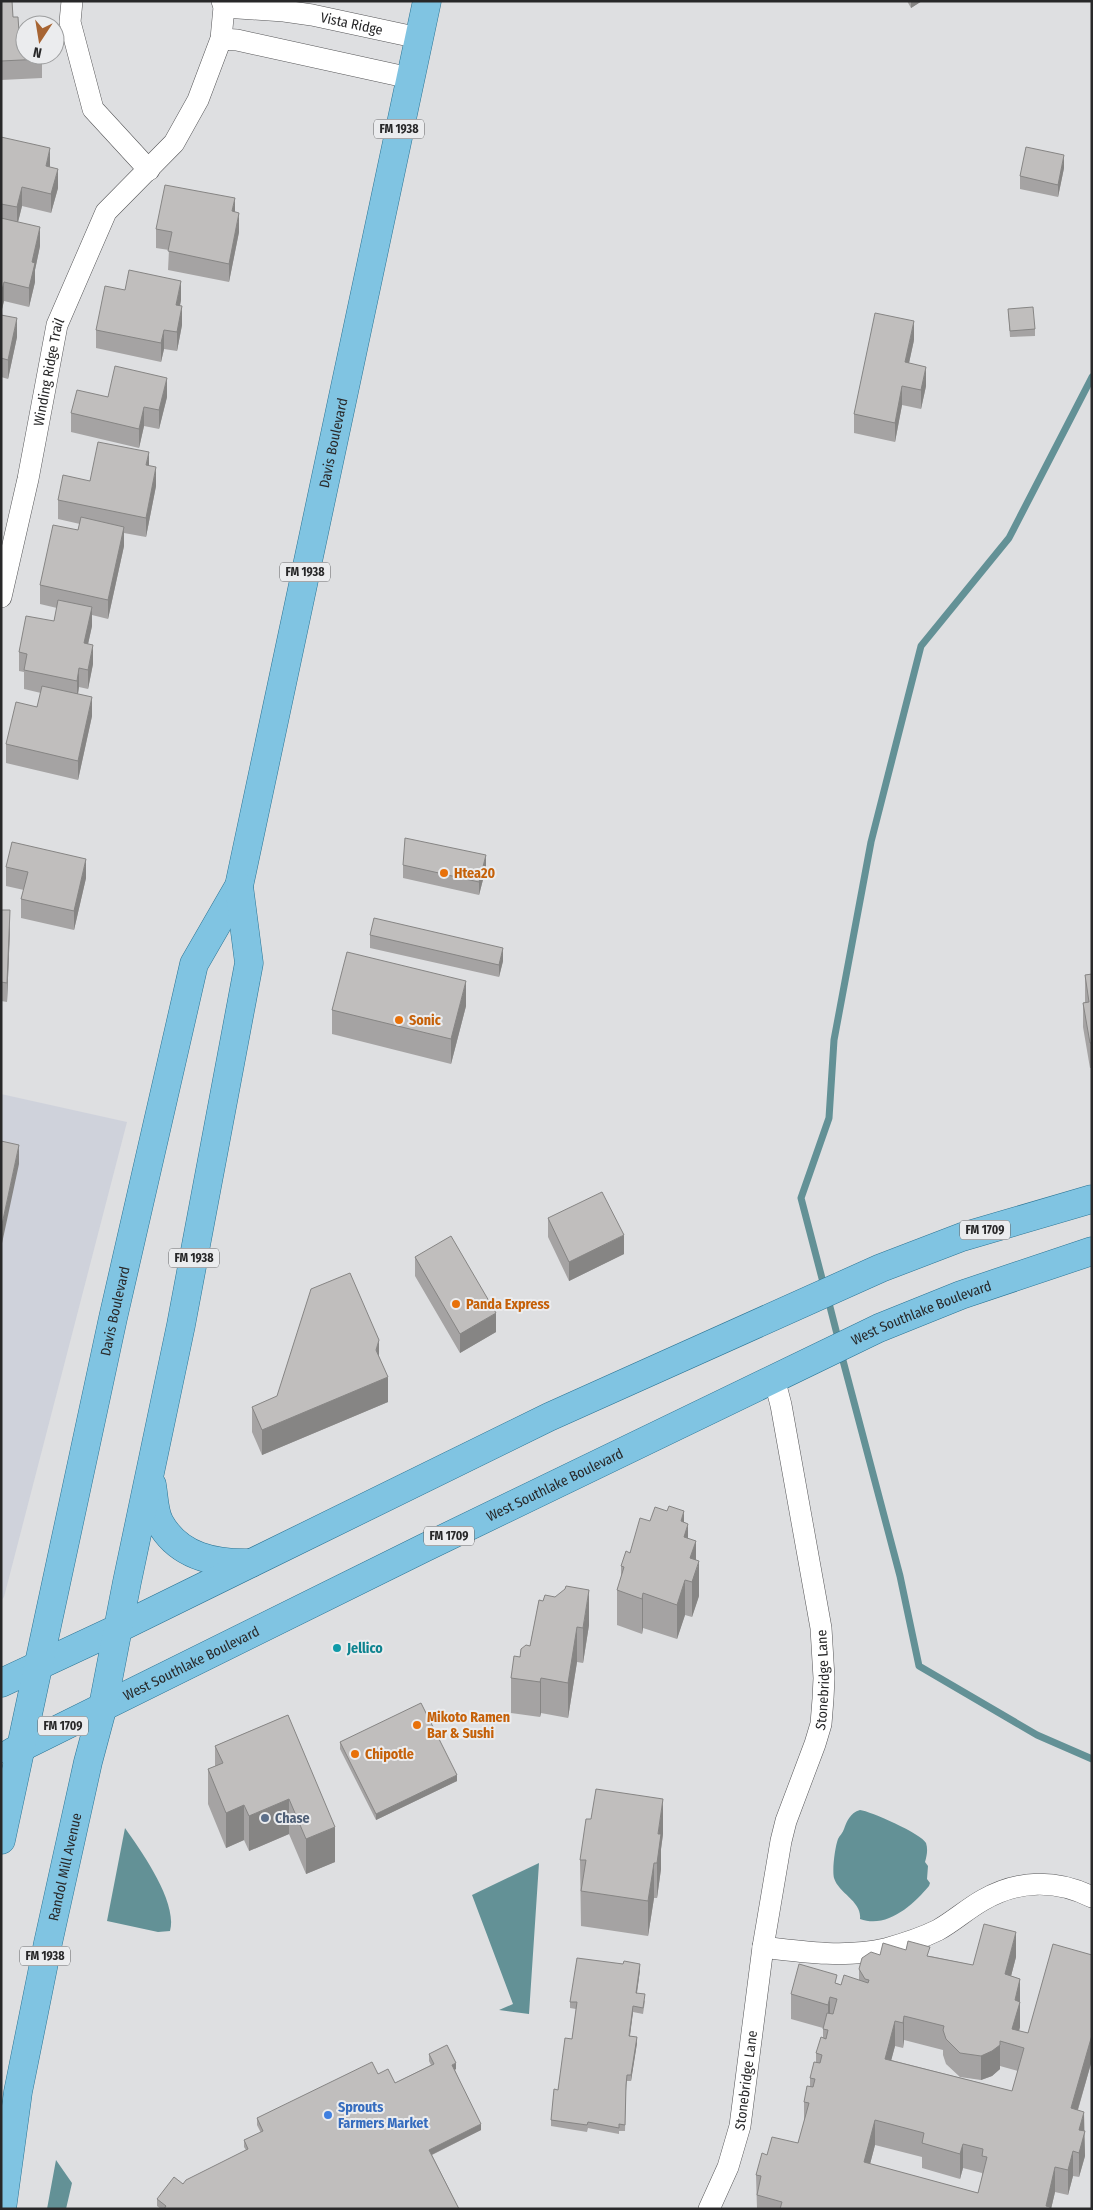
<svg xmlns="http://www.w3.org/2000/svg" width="1093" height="2210" font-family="'Fira Sans Condensed',sans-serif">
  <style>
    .built { fill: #cfd2db }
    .water { fill: #639196 }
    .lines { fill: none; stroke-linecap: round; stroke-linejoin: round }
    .stream { stroke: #639196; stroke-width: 7 }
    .street-casing { stroke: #565658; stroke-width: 22 }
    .primary-casing { stroke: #2a7494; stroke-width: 29 }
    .street { stroke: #fff; stroke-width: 21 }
    .primary { stroke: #80c4e2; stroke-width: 28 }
    .wall { fill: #a5a3a3; fill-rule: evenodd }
    .shaded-wall { fill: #868584 }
    .building { fill: #c0bebd; stroke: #868584; fill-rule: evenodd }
    .food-dot { fill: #e8710a; stroke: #ebecee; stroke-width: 2 }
    .culture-dot { fill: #0f9aa8; stroke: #ebecee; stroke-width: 2 }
    .service-dot { fill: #5c6f8a; stroke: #ebecee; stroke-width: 2 }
    .shop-dot { fill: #3f7fe0; stroke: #ebecee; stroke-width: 2 }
    .labels { text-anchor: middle; stroke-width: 4; stroke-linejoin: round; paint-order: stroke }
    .shield { fill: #ebecee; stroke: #626364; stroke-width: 1 }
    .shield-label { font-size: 12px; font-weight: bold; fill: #282829 }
    .street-label { font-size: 14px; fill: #282829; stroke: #ebecee }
    .food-label { font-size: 14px; font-weight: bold; fill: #c56008; stroke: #ebecee; text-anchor: start }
    .culture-label { font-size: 14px; font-weight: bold; fill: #0d838f; stroke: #ebecee; text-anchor: start }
    .service-label { font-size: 14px; font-weight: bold; fill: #4e5e75; stroke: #ebecee; text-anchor: start }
    .shop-label { font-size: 14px; font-weight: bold; fill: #366cbe; stroke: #ebecee; text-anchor: start }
  </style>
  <rect width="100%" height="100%" fill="#dedfe1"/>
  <!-- built -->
  <path class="built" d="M1,1094L127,1122L4,1597L1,1601Z"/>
  <!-- water -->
  <path class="water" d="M860,1810C870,1811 922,1834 926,1843C928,1849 927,1855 925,1862L928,1866L927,1879L930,1883L929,1886C913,1905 887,1929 860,1919C862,1901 839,1894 834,1878C832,1870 835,1847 838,1839C839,1836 843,1833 844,1829C847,1821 850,1813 860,1810Z
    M125,1828C141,1851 178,1902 170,1931L158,1932L107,1921Z
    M539,1863L529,2014L499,2010L513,2004L472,1895Z
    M56,2160L72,2183L66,2209H47Z"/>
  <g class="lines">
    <!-- stream -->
    <path class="stream" d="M824,1286L801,1198L829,1118L834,1040L871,842L921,646L1009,538L1092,377
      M828,1299L839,1342
      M841,1353L900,1576L919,1666L1037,1735L1092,1759"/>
    <defs>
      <g id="street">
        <path d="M72,1L70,22L93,109L149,170"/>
        <path id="s1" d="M224,7L284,11L312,15L419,38"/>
        <path d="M221,39L237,40L410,78"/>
        <path id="s2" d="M1,597L28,479L57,325L106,212L174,143L198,100L221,39L224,7L222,1"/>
        <path d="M763,1947C803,1952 845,1958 885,1949C903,1944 922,1938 938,1930C954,1921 967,1909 983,1900C1018,1880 1056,1879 1092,1897"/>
        <path id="s3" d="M709,2209L728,2167L740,2126L763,1947L781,1841L786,1821L815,1744L821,1724L823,1699L824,1678L821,1628L781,1405L774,1378"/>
      </g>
      <g id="primary">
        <path d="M152,1485C154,1496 154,1513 160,1523C179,1557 215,1564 251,1563"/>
        <path d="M1,1683L119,1628L549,1417L881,1268L962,1237L1092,1199"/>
        <path id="s4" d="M12,1752L424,1548L879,1328L961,1295L1092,1251"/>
        <path id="s5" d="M1,1840L113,1318L194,964L239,886L427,1"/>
        <path id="s6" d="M2,2209L18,2092L48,1943L88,1762L103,1706L127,1582L181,1325L249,963L239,886"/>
      </g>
    </defs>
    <!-- street casing -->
    <use href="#street" class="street-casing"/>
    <!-- primary casing -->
    <use href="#primary" class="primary-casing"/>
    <!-- street -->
    <use href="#street" class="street"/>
    <!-- primary -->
    <use href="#primary" class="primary"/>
  </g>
  <!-- wall -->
  <path class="wall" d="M1,1H16H12L13,17L19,32L42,55V78L1,80Z
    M907,1H922L911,8Z
    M1,137L50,167L58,188L51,213L22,206L18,222L40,246L35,270V282L29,307L4,301L1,313Z
    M1064,168L1058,197L1020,189V176Z
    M235,212L239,232L229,282L168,270L169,250L156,248V229Z
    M181,300L180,306L182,325L177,351L164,349L161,362L96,348V330Z
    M1008,309L1035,329V336L1010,337Z
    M1,315L17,337L8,379L1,377Z
    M914,340L909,363L926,386L921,409L902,405L895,442L854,433V414Z
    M108,397H167L159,429L144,426L139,448L71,432V413Z
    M149,466L156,486L146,537L124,533V546L108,619L92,615V626L88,644L93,664L88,689L79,687L78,694L92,716L78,780L6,763V744L37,707L41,693L24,689V672L19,671V652L54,621L57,608L40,604V585L78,530L80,524L58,519V500L90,481Z
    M403,865L486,868L479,895L403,878Z
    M6,867L86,878L74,930L21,918V899L24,890L6,886Z
    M1,910L10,929L7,1002L1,1001Z
    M370,935L503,961L499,977L370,948Z
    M1092,974V1068H1090L1083,1027V1003L1085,1002V975Z
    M466,1006L451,1064L332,1034V1010Z
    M548,1218L624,1254L569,1281L548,1237Z
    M415,1257L496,1332L460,1353L415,1276Z
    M379,1357L388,1402L262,1455L252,1432V1407Z
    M650,1521L684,1522L688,1538L696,1560L699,1596L692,1617L685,1615L677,1639L643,1628L642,1634L617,1625V1590L621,1577V1566Z
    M539,1600L589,1625L583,1663L577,1662L568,1718L541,1713L540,1717L511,1713V1678L520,1657L530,1646Z
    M288,1715L335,1862L306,1874L289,1834L249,1851L244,1840L226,1848L208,1804V1769L215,1766V1746Z
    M340,1742L457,1781L376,1820L340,1749Z
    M663,1834L661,1849V1869L657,1898H654L648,1936L581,1926L580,1860Z
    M880,1955L930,1956L973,1965L1016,1957L1011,1976L1020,1979V2027L1019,2031L1028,2033L1092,1955V2060L1078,2110L1084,2131L1085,2156L1079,2177L1073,2176L1068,2195L1055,2192L1051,2209H757L756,2175L767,2155L798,2143L804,2123V2102L810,2087V2078L816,2062V2053L823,2038V2028L791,2019V1994L837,1983L841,1985L859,1980V1969ZM904,2040L943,2050V2055L946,2064L960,2077L981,2080L992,2076L1000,2069V2066L1018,2071L1012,2091L891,2060L895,2046L903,2048ZM875,2145L922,2157V2168L960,2179L963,2168L982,2173V2178L978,2193L870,2164Z
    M640,1970L637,1993L645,2001L643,2014L633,2012L630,2036L637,2043L631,2081H627L626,2091L625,2131H619V2134L588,2128L587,2132L551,2126V2120L558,2090L572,2039L576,2009L570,2008V2002Z
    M429,2054L456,2069L455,2070L481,2130L432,2155L459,2209H161L157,2206V2199L246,2150L244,2147V2140L261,2133L257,2125V2118L378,2074L395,2083L431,2065L429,2061Z"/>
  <!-- shaded-wall -->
  <path class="shaded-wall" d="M911,1H922L911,8Z
    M50,148V167L46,166Z
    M1064,155V168L1058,197V185Z
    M58,169V188L51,213V194Z
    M22,187V206L17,226V207Z
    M235,198V217L232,211Z
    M239,213V232L229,282V264Z
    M40,227V246L35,270V282L29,307V288L32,262Z
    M181,281V300L176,324V305Z
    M4,282V301L1,313V294Z
    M182,306V325L177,351V332Z
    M17,318V337L8,379V360Z
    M914,321V340L905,381V362Z
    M164,330V349L161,362V343Z
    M926,367V386L921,409V390Z
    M167,378V397L159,429V410Z
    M902,386V405L895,442V423Z
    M144,407V426L139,448V429Z
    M149,452V471L146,465Z
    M156,467V486L146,537V518Z
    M124,527V546L108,619V600Z
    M92,607V626L84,662V643Z
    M93,645V664L88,689V670Z
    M79,668V687L77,700V681Z
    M92,697V716L78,780V761Z
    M486,855V868L479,895V882Z
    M86,859V878L74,930V911Z
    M10,910V929L7,1002V983Z
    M503,948V961L499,977V965Z
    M466,981V1006L451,1064V1039Z
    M19,1145V1164L1,1248V1229Z
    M624,1235V1254L569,1281V1262Z
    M496,1313V1332L460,1353V1334Z
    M379,1340V1364L376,1350Z
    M388,1377V1402L262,1455V1430Z
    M684,1511V1546L681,1521Z
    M688,1524V1559L684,1537Z
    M696,1541V1571L699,1561V1596L692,1617V1582L690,1558Z
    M685,1580V1615L677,1639V1605Z
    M589,1590V1625L583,1663V1628Z
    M643,1593V1628L642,1634V1599Z
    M577,1627V1662L568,1718V1683Z
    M541,1678V1713L540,1717V1682Z
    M457,1775V1781L376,1820V1814Z
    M289,1799V1834L249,1851V1816Z
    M663,1799V1834L661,1849V1869L657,1898V1863L658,1834Z
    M244,1805V1840L226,1848V1813Z
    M335,1827V1862L306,1874V1839Z
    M654,1863V1898L648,1936V1901Z
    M1016,1932V1957L1005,1999V1974Z
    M640,1964V1970L636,1999V1993Z
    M1020,1979V2027L1015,2045L1012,2029L1015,2000Z
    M830,1997V2022L828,2030V2005Z
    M633,2006V2012L629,2042V2036Z
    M904,2016V2040L903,2048V2023Z
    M895,2021V2046L885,2084V2059Z
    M1092,2035V2060L1071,2133V2108Z
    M637,2037V2043L631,2081V2075Z
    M1000,2041V2069L992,2076L981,2080V2056Z
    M456,2063V2069L452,2071V2065Z
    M1084,2112L1085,2156L1079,2177V2130Z
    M875,2120V2145L864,2187V2162Z
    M481,2124V2130L429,2156V2150Z
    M963,2144V2168L960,2179V2154Z
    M1073,2151V2176L1068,2195V2170Z
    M1055,2167V2192L1051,2209H1046V2206Z"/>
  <!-- building -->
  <path class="building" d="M1,1H12L13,17H18L19,32H25V55H42V59L1,61Z
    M1,137L50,148L46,166L58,169L51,194L22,187L17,207L1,204Z
    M1026,147L1064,155L1058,185L1020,176Z
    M165,185L235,198L232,211L239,213L229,264L168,251L172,232L156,229Z
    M1,218L40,227L32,262L35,263L29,288L4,282L1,294Z
    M129,270L181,281L176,305L182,306L177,332L164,330L161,343L96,330L105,286L125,290Z
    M1033,307L1035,329L1010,331L1008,309Z
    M875,313L914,321L905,362L926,367L921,390L902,386L895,423L854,414Z
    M1,315L17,318L8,360L1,358Z
    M115,366L167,378L159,410L144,407L139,429L71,413L77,390L108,397Z
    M98,442L149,452L146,465L156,467L146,518L58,500L63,475L90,481Z
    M81,517L124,527L108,600L40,585L53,525L78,530Z
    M58,600L92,607L84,643L93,645L88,670L79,668L77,681L24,670L27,654L19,652L26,616L54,621Z
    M42,686L92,697L78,761L6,744L16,702L37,707Z
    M405,838L486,855L479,882L403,865Z
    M12,842L86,859L74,911L21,899L28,872L6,867Z
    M1,910H10L7,983L1,982Z
    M374,918L503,948L499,965L370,935Z
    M347,952L466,981L451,1039L332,1010Z
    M1092,974V1043H1090L1083,1003L1089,1002L1085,975Z
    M1,1141L19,1145L1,1229Z
    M602,1192L624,1235L569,1262L548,1218Z
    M451,1236L496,1313L460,1334L415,1257Z
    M350,1273L379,1340L376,1350L388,1377L262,1430L252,1407L277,1396L311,1289Z
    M669,1506L684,1511L681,1521L688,1524L684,1537L696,1541L690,1558L699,1561L692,1582L685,1580L677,1605L643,1593L642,1599L617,1590L624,1567L621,1566L626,1551L630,1553L640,1518L650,1521L655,1507L667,1511Z
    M566,1586L589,1590L583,1628L577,1627L568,1683L541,1678L540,1682L511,1678L514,1656L520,1657L521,1649L526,1645L530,1646L539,1600L543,1601L545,1595L555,1597L565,1589Z
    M421,1703L457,1775L376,1814L340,1742Z
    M288,1715L335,1827L306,1839L289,1799L249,1816L244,1805L226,1813L208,1769L223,1763L215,1746Z
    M596,1789L663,1799L658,1834H661L657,1863H654L648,1901L581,1891L586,1860H580L586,1819H591Z
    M984,1924L1016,1932L1005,1974L1020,1979L1015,2000L1020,2002L1012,2029L1028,2033L1053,1944L1092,1955V2035L1071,2108L1084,2112L1079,2130L1085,2131L1079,2153L1073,2151L1068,2170L1055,2167L1046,2206L1050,2207V2209H780L782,2202L757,2195L761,2176L756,2175L762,2153L767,2155L772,2137L798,2143L809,2103L804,2102L807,2086L813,2087L815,2079L810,2078L814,2062L820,2063L822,2055L816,2053L821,2037L826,2039L828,2030L823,2029L827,2013L833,2014L837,1999L830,1997L828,2005L791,1994L799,1964L837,1975L835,1983L841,1985L844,1975L868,1983L869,1980L865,1979L859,1969L862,1958L871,1952L880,1955L883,1943L906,1950L908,1941L930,1947L927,1956L973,1965ZM904,2016L944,2026L943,2030L946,2039L960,2053L981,2056L992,2051L1000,2045V2041L1024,2048L1012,2091L885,2059L895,2021L903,2023ZM875,2120L924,2133L922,2143L960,2154L963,2144L983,2149L982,2156L987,2157L978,2193L864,2162Z
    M577,1958L623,1964L624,1961L640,1964L636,1993L645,1994L643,2008L633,2006L629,2036L637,2037L631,2075H627L626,2085L625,2125L619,2124V2128L588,2122L587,2125L551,2120L554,2089L558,2090L565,2038L572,2039L577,2002H570Z
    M447,2045L456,2063L452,2065L481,2124L429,2150L459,2209H164L166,2206L157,2199L174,2177L183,2184L186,2180L248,2149L244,2140L263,2131L257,2118L372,2062L378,2074L388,2069L395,2083L434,2064L429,2054Z"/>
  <!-- markers -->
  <g class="food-dot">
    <circle cx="444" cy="873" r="5"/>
    <circle cx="399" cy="1020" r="5"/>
    <circle cx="456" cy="1304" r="5"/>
    <circle cx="417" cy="1725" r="5"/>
    <circle cx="355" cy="1754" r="5"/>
  </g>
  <circle class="culture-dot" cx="337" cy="1648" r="5"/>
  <circle class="service-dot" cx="265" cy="1818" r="5"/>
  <circle class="shop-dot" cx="328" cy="2115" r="5"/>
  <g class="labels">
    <!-- shield labels -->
    <g class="shield">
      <rect x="374" y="119.5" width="50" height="19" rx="4"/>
      <rect x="280" y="562.5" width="50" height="19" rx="4"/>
      <rect x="960" y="1220.5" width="50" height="19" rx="4"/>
      <rect x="169" y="1248.5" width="50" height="19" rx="4"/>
      <rect x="424" y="1526.5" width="50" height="19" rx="4"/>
      <rect x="38" y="1716.5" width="50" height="19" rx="4"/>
      <rect x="20" y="1946.5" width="50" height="19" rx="4"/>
    </g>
    <g class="shield-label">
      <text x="399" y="133">FM 1938</text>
      <text x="305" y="576">FM 1938</text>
      <text x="985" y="1234">FM 1709</text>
      <text x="194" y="1262">FM 1938</text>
      <text x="449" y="1540">FM 1709</text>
      <text x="63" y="1730">FM 1709</text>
      <text x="45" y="1960">FM 1938</text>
    </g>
    <!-- street labels -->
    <g class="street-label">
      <text dy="5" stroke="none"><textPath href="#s1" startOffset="129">Vista Ridge</textPath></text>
      <text dy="5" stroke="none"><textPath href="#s2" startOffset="230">Winding Ridge Trail</textPath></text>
      <text dy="5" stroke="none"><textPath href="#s5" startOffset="1440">Davis Boulevard</textPath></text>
      <text dy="5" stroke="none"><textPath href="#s5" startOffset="541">Davis Boulevard</textPath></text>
      <text dy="5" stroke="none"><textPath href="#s4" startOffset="1010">West Southlake Boulevard</textPath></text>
      <text dy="5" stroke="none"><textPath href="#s4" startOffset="605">West Southlake Boulevard</textPath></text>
      <text dy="5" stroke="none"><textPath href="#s4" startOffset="200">West Southlake Boulevard</textPath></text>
      <text dy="5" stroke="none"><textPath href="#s3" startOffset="545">Stonebridge Lane</textPath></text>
      <text dy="5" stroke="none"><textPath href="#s6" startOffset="348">Randol Mill Avenue</textPath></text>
      <text dy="5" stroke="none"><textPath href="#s3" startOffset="135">Stonebridge Lane</textPath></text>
    </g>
    <!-- food labels -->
    <g class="food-label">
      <text x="454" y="878">Htea20</text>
      <text x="409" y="1025">Sonic</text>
      <text x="466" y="1309">Panda Express</text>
      <text x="427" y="1722">Mikoto Ramen<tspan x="427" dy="16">Bar &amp; Sushi</tspan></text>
      <text x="365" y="1759">Chipotle</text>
    </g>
    <!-- culture labels -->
    <g class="culture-label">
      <text x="347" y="1653">Jellico</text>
    </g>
    <!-- service labels -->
    <g class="service-label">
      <text x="275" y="1823">Chase</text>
    </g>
    <!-- shop labels -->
    <g class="shop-label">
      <text x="338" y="2112">Sprouts<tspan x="338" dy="16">Farmers Market</tspan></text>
    </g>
  </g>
  <!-- border -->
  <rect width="1093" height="2210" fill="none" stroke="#282829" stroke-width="5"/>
  <!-- north arrow -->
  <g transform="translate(40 40) rotate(192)"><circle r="24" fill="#ebecee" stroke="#9d9e9f"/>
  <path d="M0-4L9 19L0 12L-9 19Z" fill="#a76432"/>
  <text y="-8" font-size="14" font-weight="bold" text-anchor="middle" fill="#282829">N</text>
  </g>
</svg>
